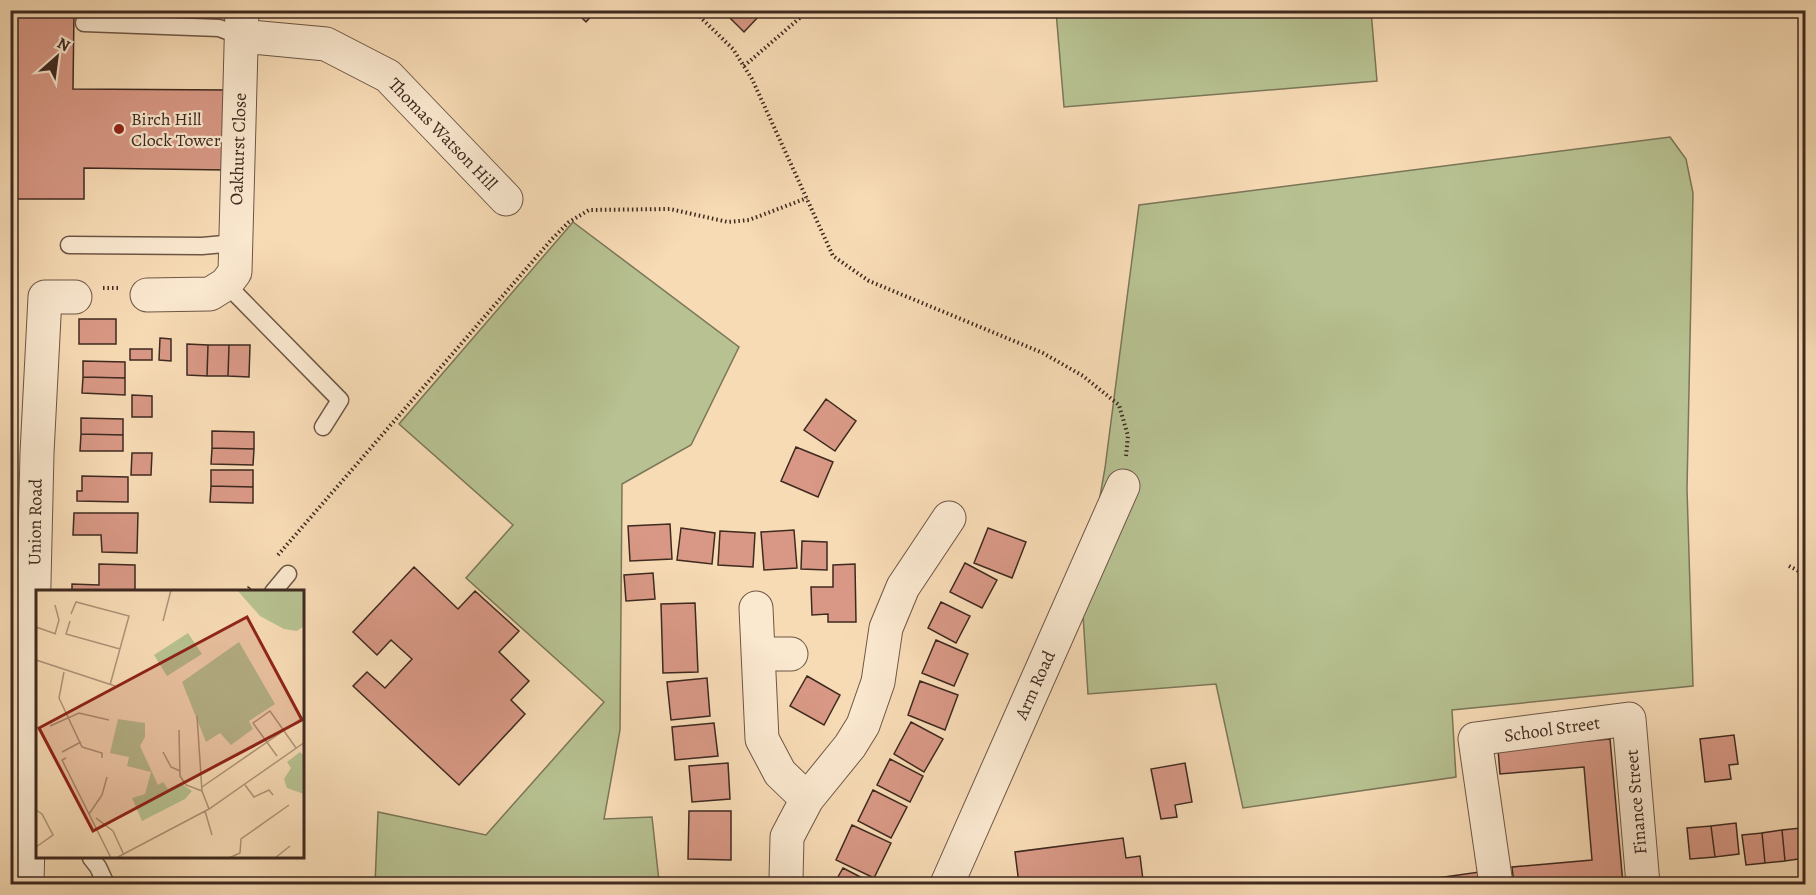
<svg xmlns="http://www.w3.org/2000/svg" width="1816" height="895" font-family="Alegreya,serif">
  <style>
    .green { fill: #b7c191; stroke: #7b7658; stroke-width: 1.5 }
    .building { fill: #d89885; stroke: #3f2a20; stroke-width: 1.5 }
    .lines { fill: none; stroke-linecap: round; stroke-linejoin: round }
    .lane-casing { stroke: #6d5645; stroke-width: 19 }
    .street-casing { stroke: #6d5645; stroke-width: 35 }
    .path { stroke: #3f2a20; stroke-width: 4; stroke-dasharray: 1.5 3; stroke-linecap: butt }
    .lane { stroke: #fae8cf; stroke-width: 16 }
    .street { stroke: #fae8cf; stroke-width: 33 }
    .poi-dot { fill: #8f2418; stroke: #fae8cf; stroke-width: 2 }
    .labels { text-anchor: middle; stroke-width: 4.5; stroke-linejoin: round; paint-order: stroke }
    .poi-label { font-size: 18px; fill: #3f2a20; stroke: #fae8cf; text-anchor: start }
    .street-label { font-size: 18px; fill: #3f2a20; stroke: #fae8cf }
    .inset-road { fill: none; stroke: #ad9479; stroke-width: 1.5 }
    .view { fill: #8f2418; fill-opacity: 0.15; stroke: #8f2418; stroke-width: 3 }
    .inset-edge { fill: none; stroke: #3f2a20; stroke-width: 3 }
  </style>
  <rect width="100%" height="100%" fill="#f7dbb5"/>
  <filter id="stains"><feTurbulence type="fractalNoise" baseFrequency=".00333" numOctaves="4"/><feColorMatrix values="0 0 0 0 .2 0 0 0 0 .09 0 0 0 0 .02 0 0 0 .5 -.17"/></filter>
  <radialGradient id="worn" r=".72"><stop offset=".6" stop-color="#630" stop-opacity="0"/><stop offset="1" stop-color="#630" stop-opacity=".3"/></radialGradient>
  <!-- green -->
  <path class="green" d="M1056,11H1371L1377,81L1064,107Z
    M1670,137L1686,159L1693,193L1687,489L1693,686L1452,710L1456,777L1243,808L1216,684L1088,694L1082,599L1105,468L1139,205Z
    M573,222L739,347L691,445L622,484L620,730L604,819L652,817L659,881L719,884H375L378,812L486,835L604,702L466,578L513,525L399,424Z"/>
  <!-- building -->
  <path class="building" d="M10,10H74L73,89L228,90L227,170L84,168V199H10Z
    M574,10H597L586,22Z
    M733,10H753L759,16L744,32L728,16Z
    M79,319H116V344H79Z
    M160,338L171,339V361L159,360Z
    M187,344L208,345L207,376L187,375Z
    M208,345H229L228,376H207Z
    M229,345H250L249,377L228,376Z
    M130,349H152V360H130Z
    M83,361L125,362V378L83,377Z
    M83,377L125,378V395L82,393Z
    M132,395L152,396V417H132Z
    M826,399L856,421L835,451L804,430Z
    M81,418L123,419V435L81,434Z
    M212,431L254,432V449L212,448Z
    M81,434L123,435V451H80Z
    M796,447L833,462L818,497L781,481Z
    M212,448L254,449L253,465L211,464Z
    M132,453H152L151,475H131Z
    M211,470H253V487L211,486Z
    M82,476L128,477V502L77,501V491H82Z
    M211,486L253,487V503L210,502Z
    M74,513H138L137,553L102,552L101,535H73Z
    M670,524L672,559L630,561L628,526Z
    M681,528L715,533L712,564L677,560Z
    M988,528L1026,542L1012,578L974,563Z
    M794,530L797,568L764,570L761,532Z
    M720,531L755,533L753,567L718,565Z
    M802,541L827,542V570L801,569Z
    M965,563L997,580L982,608L950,592Z
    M99,564L135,565V592H72V584L99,585Z
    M855,564L856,622H828V614L812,615L811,587H833V565Z
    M414,567L458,609L475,591L519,631L499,652L529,681L511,700L525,714L459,785L353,686L367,672L385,688L412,659L391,640L377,655L353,632Z
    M653,573L655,599L626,601L624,575Z
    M941,602L970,616L956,643L928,628Z
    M695,603L698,672L663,673L661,604Z
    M936,640L968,654L954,686L922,673Z
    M807,676L840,695L824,725L790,706Z
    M707,678L710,716L671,720L667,682Z
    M920,681L958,695L945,730L908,715Z
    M911,722L943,739L924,772L894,754Z
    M714,723L718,756L675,760L672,727Z
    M1734,735L1738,764L1729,765L1731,779L1705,782L1700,739Z
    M1610,739L1623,884H1514L1512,867L1592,860L1584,767L1500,774L1498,749Z
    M890,759L923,776L910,802L877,785Z
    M728,763L730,799L692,802L689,766Z
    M1185,763L1192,802L1175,805L1177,817L1161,819L1151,769Z
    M873,790L907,807L891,838L858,821Z
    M689,811H731V860L688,859Z
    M1736,823L1739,854L1715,857L1711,826Z
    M852,825L891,843L874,878L836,860Z
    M1711,826L1715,857L1690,859L1687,828Z
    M1801,828L1805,858L1785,861L1782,830Z
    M1782,830L1785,861L1765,863L1762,833Z
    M1762,833L1765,863L1746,865L1742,835Z
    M1123,838L1126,858L1140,856L1143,880L1120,883V884H1019L1015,852Z
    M843,868L874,884H834Z
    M1479,872L1481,884H1403V883Z
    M254,879V884H219V881Z"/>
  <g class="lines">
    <defs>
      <path id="lane" d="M84,23L219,28L241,36
        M69,245L202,246L235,243
        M226,284L340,400L323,427
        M273,592L288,574
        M91,858L98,867L106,884"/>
      <path id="street" d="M241,36L326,44L388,76L506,199
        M147,295L210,294L226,284L235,272L242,10
        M756,608L762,739L780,773L807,799
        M758,654H791
        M27,884L37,453L45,297H75
        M787,884L786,879L787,837L807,799L850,746L863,725L878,682L886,628L903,587L949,518
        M947,884L1123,486
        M1496,884L1475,739L1629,719L1643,884"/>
    </defs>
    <!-- lane casing -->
    <use href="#lane" class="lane-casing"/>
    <!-- street casing -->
    <use href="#street" class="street-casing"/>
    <!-- path -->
    <path class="path" d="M693,10L733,49L752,79L833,256L869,281L1043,353L1083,376L1119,405L1128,436L1126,456
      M744,66L809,10
      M103,288H119
      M278,555L552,239L569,222L589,210L670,209L728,222L749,220L807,198
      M1789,566L1806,575
      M246,592L251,585"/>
    <!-- lane -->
    <use href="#lane" class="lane"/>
    <!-- street -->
    <use href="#street" class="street"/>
  </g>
  <!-- markers -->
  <circle class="poi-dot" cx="119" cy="129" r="6"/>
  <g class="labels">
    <!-- poi labels -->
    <g class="poi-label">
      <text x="131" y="125">Birch Hill<tspan x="131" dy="21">Clock Tower</tspan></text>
    </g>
    <!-- street labels -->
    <g class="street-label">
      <text transform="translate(443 134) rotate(46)" y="6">Thomas Watson Hill</text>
      <text transform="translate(238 149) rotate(-88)" y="6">Oakhurst Close</text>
      <text transform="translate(35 522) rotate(-89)" y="6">Union Road</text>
      <text transform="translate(1035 685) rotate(-66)" y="6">Arm Road</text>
      <text transform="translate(1552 729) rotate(-8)" y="6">School Street</text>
      <text transform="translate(1636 802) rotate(-95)" y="6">Finance Street</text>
    </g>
  </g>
  <!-- overview -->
  <g transform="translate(36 590)">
    <rect width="268" height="268" fill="#f7dbb5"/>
    <path d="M201,0H268V36L261,41L248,39L224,26ZM152,43L166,64L131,86L118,65ZM203,52L239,114L213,131L217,139L195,155L184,143L170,152L146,92ZM82,129L109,133V147L104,156L122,195L127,192L132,199L145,193L156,201L149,209L106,231L96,208L109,204L115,182L91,176L93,167L74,163ZM264,162L268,166V204L251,198L248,189L255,178L251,172Z" fill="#b7c191"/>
    <path class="inset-road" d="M35,24L40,12L93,26L74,95M34,31L30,44L84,59M127,31L135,0M0,37L20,44M19,44L23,30L19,15M0,70L79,96M28,82L23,108L46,157M161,126L166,201L173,219M14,136L43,123L73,130M143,140L144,186L150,195L166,201M46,157L66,163V168M26,162L45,152M127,162L135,177L144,181M241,166L217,133L234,121L260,158M30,168L26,170L75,268M209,195L218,207L233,200L237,205M166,197L269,126M0,220L6,224L17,245L0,257M169,221L176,245M53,224L66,205L71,187M60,228L77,241L88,265M80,268L173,219L269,152M193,268L204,263L205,249L253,215M239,268L254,256"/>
    <path class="view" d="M211,27L266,130L57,241L3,138Z"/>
    <rect width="268" height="268" class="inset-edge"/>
  </g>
  <!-- margin -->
  <rect width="1816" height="895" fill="none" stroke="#f7dbb5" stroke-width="36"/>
  <rect x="12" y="12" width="1792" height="871" fill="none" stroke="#3f2a20" stroke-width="3"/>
  <rect x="18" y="18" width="1780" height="859" fill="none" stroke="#3f2a20" stroke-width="1.5"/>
  <!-- north arrow -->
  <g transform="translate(57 57) rotate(28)" stroke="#fae8cf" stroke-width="4.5" paint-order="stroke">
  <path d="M0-4.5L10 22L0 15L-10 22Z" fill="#3f2a20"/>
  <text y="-9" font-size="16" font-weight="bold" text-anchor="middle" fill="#3f2a20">N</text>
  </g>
  <rect width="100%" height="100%" filter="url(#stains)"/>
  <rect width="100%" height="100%" fill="url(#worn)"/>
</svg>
